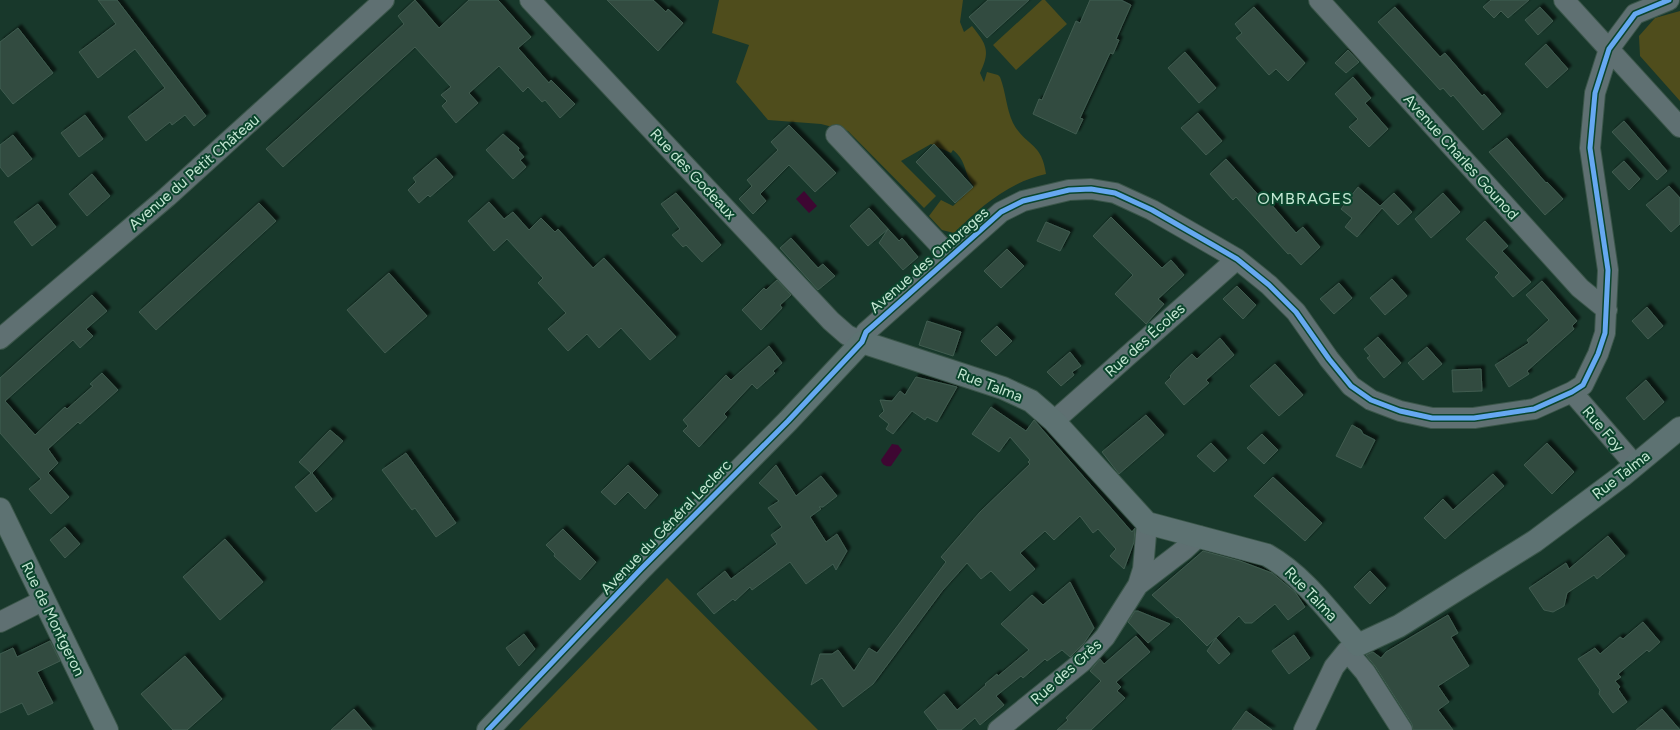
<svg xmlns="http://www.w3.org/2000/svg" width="1680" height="730" font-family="Figtree,sans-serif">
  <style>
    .green { fill: #4f4d1c }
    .water { fill: #3e0732 }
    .building { fill: #304c40; stroke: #415c50; filter: url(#shadow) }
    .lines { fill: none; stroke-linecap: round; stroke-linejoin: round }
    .street-casing { stroke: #3a5549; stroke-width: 22 }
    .secondary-casing { stroke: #3a5549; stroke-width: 24 }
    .street { stroke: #5f7072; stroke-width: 20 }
    .secondary { stroke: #5d7272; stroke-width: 22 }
    .cycleway-casing { stroke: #0b452d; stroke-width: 8 }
    .cycleway { stroke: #66a8f1; stroke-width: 5 }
    .labels { text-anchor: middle; stroke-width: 4; stroke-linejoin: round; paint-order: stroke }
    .street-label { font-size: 15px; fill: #c5e8d4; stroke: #0b452d }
    .neighbourhood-label { font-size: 16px; letter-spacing: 1px; fill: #c5e8d4; stroke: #0b452d }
  </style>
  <defs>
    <filter id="shadow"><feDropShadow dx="3.5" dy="-3.5" stdDeviation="1" flood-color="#0009"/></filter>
  </defs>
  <rect width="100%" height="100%" fill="#18382b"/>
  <!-- green -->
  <path class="green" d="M719,0H963L960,22L964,32L972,26C986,44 991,50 980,73L984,82L987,72L998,75L1000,77C1006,92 1006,108 1013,123C1025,146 1042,142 1046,174C1009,182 980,207 954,233L942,230L929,216L941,200L953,206L974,186C963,174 968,162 953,150L951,153L931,144L901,161L936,196L924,208L848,131L821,124L768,120L736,82L749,45L712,33Z
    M1042,0H1045L1067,24L1016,70L993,45Z
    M1680,11V101L1640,56L1639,36L1655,18Z
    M667,578L818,730H519Z"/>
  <!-- water -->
  <path class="water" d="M804,191L817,206L809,213L796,199Z
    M892,444L898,445L902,450L891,466C886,467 882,465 881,460Z"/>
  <!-- building -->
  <path class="building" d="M98,0H117L206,116L194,126L185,115L172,125L170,122L146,141L128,117L165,88L135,49L98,78L79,52L116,24Z
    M415,0L439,28L469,0H498L531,37L518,48L549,83L551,80L575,104L560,118L545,100L542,102L528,87L523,92L499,66L469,93L478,103L456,123L442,106L447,101L441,95L451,87L415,47L283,167L266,149L404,24L398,16Z
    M607,0H653L666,12L668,9L683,23L658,51Z
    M988,0H1029L987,38L969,17Z
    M1090,0H1121L1131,5L1116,39L1119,40L1113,54L1110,53L1080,118L1083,119L1076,134L1033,114L1039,99L1042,100L1076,21L1080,23Z
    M1491,0H1529L1508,18L1501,11L1494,18L1483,7Z
    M1254,7L1305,63L1288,81L1276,69L1269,75L1236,38L1242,33L1235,24Z
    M1395,7L1440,57L1445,53L1482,96L1484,94L1501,114L1483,130L1453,95L1451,97L1443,88L1440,90L1378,22Z
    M1540,7L1553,21L1538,35L1525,20Z
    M18,28L53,73L13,104L0,88V42Z
    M1546,44L1568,69L1547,88L1525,64Z
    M1348,50L1359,62L1346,73L1335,63Z
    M1185,52L1216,88L1199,103L1168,68Z
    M1353,77L1371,98L1365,103L1388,129L1369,147L1349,127L1358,119L1335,94Z
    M1198,113L1222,141L1206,155L1181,128Z
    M85,115L103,139L79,157L61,133Z
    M1624,121L1667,171L1657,180L1612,132Z
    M789,125L836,173L815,192L789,165L760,194L766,201L753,214L739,199L752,186L747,180L778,150L771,142Z
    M503,134L519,148L518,150L524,157L520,160L526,167L513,179L486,150Z
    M13,135L32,159L8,177L0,167V145Z
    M1507,138L1546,183L1547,182L1563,199L1545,215L1489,152Z
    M934,144L973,187L955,203L916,162Z
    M436,158L453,177L430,197L428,195L419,203L408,190L416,182L413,178Z
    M1226,159L1261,198L1264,196L1296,233L1303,227L1320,247L1301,265L1290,253L1288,254L1236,197L1233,200L1210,174Z
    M1624,161L1640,179L1629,190L1612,172Z
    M92,174L110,196L87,216L69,194Z
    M1669,186L1680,198V224L1671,232L1646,205Z
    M1358,187L1380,206L1394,193L1412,212L1398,225L1382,208L1357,237L1345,227L1352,218L1341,209Z
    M676,193L721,245L702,262L686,245L683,247L672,235L680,229L661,204Z
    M1443,193L1460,212L1431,238L1415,219Z
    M489,202L504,219L513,212L529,230L541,218L555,232L558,229L593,268L604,258L676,337L650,360L621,328L599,348L587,334L568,351L548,329L566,313L538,283L543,278L507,239L494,251L468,221Z
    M259,203L276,221L156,330L139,312Z
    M38,204L56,227L32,246L14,222Z
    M869,208L899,241L902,238L918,257L903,270L879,243L888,229L868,246L850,226Z
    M1111,217L1162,268L1171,260L1184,275L1158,299L1164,304L1146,324L1115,294L1133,275L1093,236Z
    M1485,221L1508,246L1502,251L1531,282L1513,297L1495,277L1499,273L1466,239Z
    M1046,222L1070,232L1060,251L1037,241Z
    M791,238L818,268L823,264L835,276L818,290L780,248Z
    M1007,249L1024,266L1001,288L984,271Z
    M389,273L427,316L385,353L347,310Z
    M1392,279L1407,296L1385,315L1370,298Z
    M777,280L791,295L780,305L782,308L761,330L742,310L764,288L766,290Z
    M1542,281L1577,321L1572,326L1574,329L1527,371L1529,374L1509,387L1495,365L1529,343L1527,340L1549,320L1526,295Z
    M1339,283L1352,298L1334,314L1320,299Z
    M1237,286L1256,305L1243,319L1223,299Z
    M92,295L107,311L86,329L93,336L80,348L73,340L5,401L35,435L65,407L67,409L93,386L90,384L102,373L118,390L80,424L78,422L48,449L58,463L48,473L69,497L51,514L29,489L41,479L0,433V378Z
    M1647,307L1663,326L1648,339L1632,321Z
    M927,321L961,332L953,356L919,345Z
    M997,326L1012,341L996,356L981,341Z
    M1378,337L1401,363L1384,378L1367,358L1370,356L1364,349Z
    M1220,338L1234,355L1206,380L1209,383L1184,405L1165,383L1171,377L1170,376L1176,369L1192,354L1197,359Z
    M769,346L782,363L773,371L775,373L757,389L752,384L724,414L727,417L699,447L683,431L688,426L683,420L726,375L731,380Z
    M1427,347L1442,364L1423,380L1408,363Z
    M1070,352L1081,366L1072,372L1074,375L1061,386L1047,372Z
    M1275,364L1303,395L1279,416L1250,386Z
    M1481,369L1482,391L1453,392L1452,370Z
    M916,377L957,387L937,422L927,417L925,420L912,411L893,434L886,429L889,424L879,416L884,411L880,400L892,401L900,391L905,395Z
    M1646,380L1664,402L1644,420L1626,398Z
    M991,407L1026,431L1034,420L1132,532L1135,528L1134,542L1124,569L1110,556L1116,549L1098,529L1093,533L1080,516L1054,540L1045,531L1020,553L1035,569L1010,591L991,571L981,579L967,563L942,591L873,684L843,707L822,678L811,685L820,654H832L838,650L854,671L869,648L877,653L946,562L941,557L980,512L1030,464L1028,462L1030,460L1010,437L999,452L972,434Z
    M1146,415L1164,435L1119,474L1102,452Z
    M1352,425L1361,430L1363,434L1375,440L1361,468L1336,456Z
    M330,430L343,441L312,473L332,499L316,512L295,487L311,473L299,462Z
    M1262,434L1278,450L1264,464L1247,448Z
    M1211,443L1227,460L1214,472L1197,456Z
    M1547,443L1574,472L1552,494L1524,465Z
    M406,453L456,523L436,537L415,508L412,510L382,470Z
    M628,465L658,495L645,509L628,492L615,505L601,492Z
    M776,465L796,496L821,476L837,496L823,507H819L821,509L810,517L826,542L837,534L847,551L836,570L833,564L806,584L790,562L752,590L750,587L735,601L733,599L714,614L697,594L725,571L731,579L777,544L771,535L782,527L768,508L779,501L759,483Z
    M1493,474L1504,486L1445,539L1424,518L1443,499L1453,510Z
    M1273,477L1322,523L1305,541L1254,496Z
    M65,527L80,544L65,558L50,540Z
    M563,529L596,562L580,580L554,556L555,554L546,545Z
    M1608,536L1625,556L1597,579L1594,575L1567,593L1564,606L1553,612L1544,610L1529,588L1566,563L1569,569Z
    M225,539L263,582L220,620L183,577Z
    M1203,551L1240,561L1272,573L1295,592L1305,607L1288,620L1275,604L1252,623H1245L1239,616L1207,646L1178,617L1177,618L1152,595Z
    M1370,571L1386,588L1370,604L1354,587Z
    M1070,582L1094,628L1084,643L1070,657L1062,650L1047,661L1045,659L1023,678L1021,676L996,696L1004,705L980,725L975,718L961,730H938L924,712L944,694L957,710L986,685L985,684L997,674L998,676L1029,650L1001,624L1032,595L1043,605Z
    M1135,611H1138L1170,624L1148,643L1128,622Z
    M1448,615L1458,633L1451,637L1469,666L1438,686L1449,702L1438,710L1453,730H1413L1412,724L1375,666L1366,655L1373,652L1381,658L1386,652Z
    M1643,622L1660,642L1649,652L1647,650L1618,674L1621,677L1615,681L1620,687L1618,689L1627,702L1613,713L1599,694L1600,690L1578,659L1595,648L1600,654L1620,637L1623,639Z
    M524,634L535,649L519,666L506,648Z
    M1294,635L1310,658L1289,674L1272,651Z
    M1136,636L1150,652L1116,682L1121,687L1117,691L1125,698L1091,730H1057L1068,720L1066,718L1101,681L1090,671L1100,659L1104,664Z
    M1216,638L1230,654L1219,664L1207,651Z
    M50,641L60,661L37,672L53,703L28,715L22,703L0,713V654L13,648L17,657Z
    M185,656L222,699L187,730H173L141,694Z
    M354,709L372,730H331Z
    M1662,709L1680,730H1636Z
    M1246,711L1272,730H1232Z"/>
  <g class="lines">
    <defs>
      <path id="street" d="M530,0L831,321L847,335L862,342L866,332L874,325L1001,212L1023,201L1069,190L1091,189L1115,193L1152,210L1213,245L1237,259L1269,285L1296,312L1329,359L1351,386L1371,400L1400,411L1432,418H1474L1534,409L1572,392L1583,385L1598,354L1605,333L1608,270L1590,148L1595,93L1609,49L1635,14L1669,0
        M1319,0L1580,288L1607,310
        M1564,0L1680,127
        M836,135L950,256
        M0,339L167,197L384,0
        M1572,392L1635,465
        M1054,421L1237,259
        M1138,585L1185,549L1199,536
        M0,622L44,600
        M1347,651L1365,672L1402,730
        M998,730L1082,662L1105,637L1138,585L1143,569L1147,523
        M1304,730L1334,667L1347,651L1358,645"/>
      <path id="secondary" d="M0,509L107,730
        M488,730L641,569L788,421L862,342L1003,388L1031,401L1054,421L1147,523L1267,555C1304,576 1330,613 1358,645L1399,626L1535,541L1622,476L1680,428"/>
    </defs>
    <!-- street casing -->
    <use href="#street" class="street-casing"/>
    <!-- secondary casing -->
    <use href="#secondary" class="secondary-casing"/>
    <!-- street -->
    <use href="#street" class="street"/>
    <!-- secondary -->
    <use href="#secondary" class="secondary"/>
    <defs>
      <path id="cycleway" d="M488,730L641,569L788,421L862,342L866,332L874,325L1001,212L1023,201L1069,190L1091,189L1115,193L1152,210L1213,245L1237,259L1269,285L1296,312L1329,359L1351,386L1371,400L1400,411L1432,418H1474L1534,409L1572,392L1583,385L1598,354L1605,333L1608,270L1590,148L1595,93L1609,49L1635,14L1669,0"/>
    </defs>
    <!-- cycleway casing -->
    <use href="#cycleway" class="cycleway-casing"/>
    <!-- cycleway -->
    <use href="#cycleway" class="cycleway"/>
  </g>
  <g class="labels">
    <!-- street labels -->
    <g class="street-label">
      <text transform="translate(1461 157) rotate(48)" y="5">Avenue Charles Gounod</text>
      <text transform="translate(194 172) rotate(-41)" y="5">Avenue du Petit Château</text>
      <text transform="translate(693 174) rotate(47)" y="5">Rue des Godeaux</text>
      <text transform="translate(929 260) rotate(-41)" y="5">Avenue des Ombrages</text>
      <text transform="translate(1145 340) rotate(-42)" y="5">Rue des Écoles</text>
      <text transform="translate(990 385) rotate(21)" y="5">Rue Talma</text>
      <text transform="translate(1603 429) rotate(49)" y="5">Rue Foy</text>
      <text transform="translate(1621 475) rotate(-38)" y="5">Rue Talma</text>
      <text transform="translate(666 527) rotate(-46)" y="5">Avenue du Général Leclerc</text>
      <text transform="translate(1311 594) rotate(46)" y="5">Rue Talma</text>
      <text transform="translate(53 619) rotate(64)" y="5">Rue de Montgeron</text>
      <text transform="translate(1066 672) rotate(-42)" y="5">Rue des Grès</text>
    </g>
    <!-- neighbourhood labels -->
    <g class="neighbourhood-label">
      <text x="1305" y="204">OMBRAGES</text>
    </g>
  </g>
</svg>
